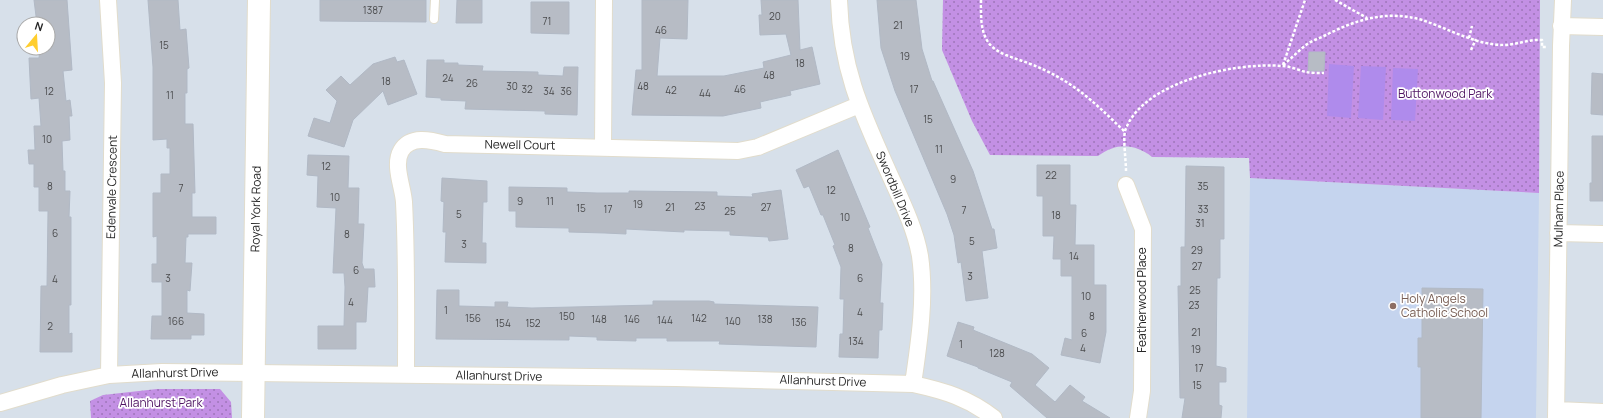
<svg xmlns="http://www.w3.org/2000/svg" width="1603" height="418" font-family="Manrope,sans-serif">
  <style>
    .education { fill: #c5d4ee }
    .park { fill: url(#park-dots) }
    .pitch { fill: #af8bec }
    .building { fill: #b7bcc5; stroke: #b1b9c5 }
    .lines { fill: none; stroke-linecap: round; stroke-linejoin: round }
    .lane-casing { stroke: #e1dccc; stroke-width: 10 }
    .street-casing { stroke: #e1dccc; stroke-width: 18 }
    .secondary-casing { stroke: #e1dccc; stroke-width: 24 }
    .path { stroke: #fff; stroke-width: 2.5; stroke-dasharray: 3 2; stroke-linecap: butt }
    .lane { stroke: #fff; stroke-width: 8 }
    .street { stroke: #fff; stroke-width: 16 }
    .secondary { stroke: #fff; stroke-width: 22 }
    .education-dot { fill: #8d6e63; stroke: #fff; stroke-width: 1.5 }
    .labels { text-anchor: middle; stroke-width: 3.5; stroke-linejoin: round; paint-order: stroke }
    .number-label { font-size: 10px; fill: #4b4c4e }
    .park-label { font-size: 12px; fill: #501664; stroke: #fff }
    .street-label { font-size: 12px; fill: #272727; stroke: #fff }
    .education-label { font-size: 12px; fill: #785e54; stroke: #fff; text-anchor: start }
  </style>
  <defs>
    <pattern id="park-dots" width="8" height="8" patternUnits="userSpaceOnUse"><rect width="8" height="8" fill="#c390e4"/><path d="M2 2h.1M6 6h.1" fill="none" stroke="#9e76b9" stroke-width="1.8" stroke-linecap="round"/></pattern>
  </defs>
  <rect width="100%" height="100%" fill="#d7e0ea"/>
  <!-- education -->
  <path class="education" d="M1250,178L1539,193L1536,418H1247Z"/>
  <!-- park -->
  <path class="park" d="M943,0H1540L1539,193L1250,178L1249,158L1152,157C1134,143 1116,143 1098,156L990,155L972,121L942,50Z
    M157,389H220L231,402L232,418H91L90,401L103,395Z"/>
  <!-- pitch -->
  <path class="pitch" d="M1329,64L1354,66L1351,118L1327,116Z
    M1361,66L1386,67L1383,120L1358,118Z
    M1393,68L1418,69L1415,121L1391,120Z"/>
  <!-- building -->
  <path class="building" d="M34,0H67L72,70L63,71L66,101L70,100L72,116H69L70,140L62,141L63,171H65V191H70L69,217H71V305H69V334L72,333V352H40L41,286H47L48,211H39V187H34V164H29L28,150H35L34,126H41L39,98L31,99L29,58H39L40,48H48V24H37Z
    M148,0H178L180,30L186,29L189,68L187,69V93H185V124H193L195,193H192V217H216V234H188V237H186L185,263H192L190,291L187,290V313L204,314V335H191V339H151L152,316H162V282H152V264H157V236L153,237V193H161V174H170V148H167V139L153,140V67Z
    M320,0H426V22L320,21Z
    M457,0H482V23H456Z
    M642,0H688L687,39L660,38L657,76H724L764,68L763,62L791,55L786,34L760,35L759,15H762L761,0H798L800,50L812,47L820,84L790,91L791,95L760,102L761,108L723,116L632,115L636,70H642Z
    M877,0H916L922,49L932,81H933L973,171L992,229H994L997,248L982,251L988,298L966,301L961,262L958,263L954,235L947,214L895,91L881,48Z
    M531,2H569V34L531,33Z
    M1309,52H1325L1324,71H1308Z
    M395,57L397,62L404,60L417,94L388,105L383,91L353,120L344,147L308,136L314,118L330,123L337,101L326,90L341,76L350,85L373,64Z
    M427,60H444V63H458V65L483,66L482,71L538,72V75L563,76L564,67H578L577,115L545,114V111L465,109L466,101L441,100V98L426,97Z
    M1592,73L1603,74V115L1591,114Z
    M1592,136H1603V201H1590V183H1592Z
    M838,150L870,227L868,228L882,264L880,303H883L882,330H879L878,358L839,357L840,334H843L844,299H840L841,267L833,246L835,245L823,215H821L809,186L804,188L796,170Z
    M308,155L349,156L348,188H359L358,224H364L362,263L364,269H374L375,287H368L366,322H356V349H318V326H344L345,287L344,273H333L336,208L317,207L318,176L307,175Z
    M1037,165H1070V205H1076L1075,245H1094V285H1106V332L1100,363L1061,355L1065,338L1072,340V276H1061V259H1053L1054,236H1043V196H1037Z
    M1186,166L1224,167V239H1220V278H1217L1216,366L1226,368V382H1219V405L1222,406L1221,418H1182L1185,398H1180L1178,286H1181V247H1185Z
    M442,178L487,181V202H483L482,243H486V263L445,262L446,232H443L444,202L441,201Z
    M509,187L567,188V192L597,193H629V191L717,192V196L753,197L752,194L781,190L788,239L769,241L768,237L730,235V231L684,230V232L626,229V234L605,233L569,232V228L516,227V211H509Z
    M1422,288L1483,289L1481,418H1421V367H1418V338H1422Z
    M437,290H459V306L495,307V302H508L507,307L532,308L653,305V301H709L714,302V304L818,307L816,347L719,344L720,341H667V338H636V341L597,340V337L569,336V340L436,339Z
    M958,322L974,327L973,330L1032,354L1049,368L1035,385L1055,402L1070,385L1085,397L1082,401L1110,418H1047L1010,386L1012,382L978,368V367L947,356Z"/>
  <g class="lines">
    <defs>
      <path id="lane" d="M434,19L435,0"/>
      <path id="street" d="M108,0L113,83L109,375
        M839,0C841,68 861,111 888,171C900,198 915,227 920,256C926,298 919,343 913,384
        M1561,26L1603,27
        M603,147L604,0
        M1126,185L1143,229L1142,391L1138,418
        M1558,233L1603,234
        M406,375C406,317 407,259 404,202C403,187 393,165 401,151C410,135 431,140 445,144L738,151L758,147L859,105
        M0,403L62,385L109,375L162,372L676,378L913,384C945,391 968,398 994,418
        M1557,410L1603,412
        M1556,418L1561,46L1563,0"/>
      <path id="secondary" d="M253,418L259,0"/>
    </defs>
    <!-- lane casing -->
    <use href="#lane" class="lane-casing"/>
    <!-- street casing -->
    <use href="#street" class="street-casing"/>
    <!-- secondary casing -->
    <use href="#secondary" class="secondary-casing"/>
    <!-- path -->
    <path class="path" d="M981,0C981,14 980,30 988,42C996,54 1015,58 1028,63C1072,80 1092,100 1125,132
      M1335,0L1367,18
      M1469,38L1472,26
      M1471,50L1476,39
      M1283,65C1291,59 1298,51 1306,45C1312,40 1321,38 1328,34C1358,19 1388,10 1422,20C1447,28 1476,45 1503,45C1516,45 1529,39 1542,40V47H1547
      M1283,65L1305,0
      M1126,171C1126,161 1123,140 1125,131C1142,81 1236,62 1282,66C1290,66 1298,70 1306,72C1311,73 1318,73 1324,73"/>
    <!-- lane -->
    <use href="#lane" class="lane"/>
    <!-- street -->
    <use href="#street" class="street"/>
    <!-- secondary -->
    <use href="#secondary" class="secondary"/>
  </g>
  <!-- markers -->
  <circle class="education-dot" cx="1393" cy="306" r="4"/>
  <g class="labels">
    <!-- number labels -->
    <g class="number-label">
      <text x="373" y="14">1387</text>
      <text x="775" y="20">20</text>
      <text x="547" y="25">71</text>
      <text x="898" y="29">21</text>
      <text x="661" y="34">46</text>
      <text x="164" y="49">15</text>
      <text x="905" y="60">19</text>
      <text x="800" y="67">18</text>
      <text x="769" y="79">48</text>
      <text x="448" y="82">24</text>
      <text x="386" y="85">18</text>
      <text x="472" y="87">26</text>
      <text x="512" y="90">30</text>
      <text x="643" y="90">48</text>
      <text x="527" y="93">32</text>
      <text x="740" y="93">46</text>
      <text x="914" y="93">17</text>
      <text x="671" y="94">42</text>
      <text x="49" y="95">12</text>
      <text x="549" y="95">34</text>
      <text x="566" y="95">36</text>
      <text x="705" y="97">44</text>
      <text x="170" y="99">11</text>
      <text x="928" y="123">15</text>
      <text x="47" y="143">10</text>
      <text x="939" y="153">11</text>
      <text x="326" y="170">12</text>
      <text x="1051" y="179">22</text>
      <text x="953" y="183">9</text>
      <text x="50" y="190">8</text>
      <text x="1203" y="190">35</text>
      <text x="181" y="192">7</text>
      <text x="831" y="194">12</text>
      <text x="335" y="201">10</text>
      <text x="520" y="205">9</text>
      <text x="550" y="205">11</text>
      <text x="638" y="208">19</text>
      <text x="700" y="210">23</text>
      <text x="670" y="211">21</text>
      <text x="766" y="211">27</text>
      <text x="581" y="212">15</text>
      <text x="608" y="213">17</text>
      <text x="1203" y="213">33</text>
      <text x="964" y="214">7</text>
      <text x="730" y="215">25</text>
      <text x="459" y="218">5</text>
      <text x="1056" y="219">18</text>
      <text x="845" y="221">10</text>
      <text x="1200" y="227">31</text>
      <text x="55" y="237">6</text>
      <text x="347" y="238">8</text>
      <text x="972" y="245">5</text>
      <text x="464" y="248">3</text>
      <text x="851" y="252">8</text>
      <text x="1197" y="254">29</text>
      <text x="1074" y="260">14</text>
      <text x="1197" y="270">27</text>
      <text x="356" y="274">6</text>
      <text x="970" y="280">3</text>
      <text x="168" y="282">3</text>
      <text x="860" y="282">6</text>
      <text x="55" y="283">4</text>
      <text x="1195" y="294">25</text>
      <text x="1086" y="300">10</text>
      <text x="351" y="306">4</text>
      <text x="1194" y="309">23</text>
      <text x="446" y="314">1</text>
      <text x="860" y="316">4</text>
      <text x="567" y="320">150</text>
      <text x="1092" y="320">8</text>
      <text x="473" y="322">156</text>
      <text x="699" y="322">142</text>
      <text x="599" y="323">148</text>
      <text x="632" y="323">146</text>
      <text x="765" y="323">138</text>
      <text x="665" y="324">144</text>
      <text x="176" y="325">166</text>
      <text x="733" y="325">140</text>
      <text x="799" y="326">136</text>
      <text x="503" y="327">154</text>
      <text x="533" y="327">152</text>
      <text x="50" y="330">2</text>
      <text x="1196" y="336">21</text>
      <text x="1084" y="337">6</text>
      <text x="856" y="345">134</text>
      <text x="961" y="348">1</text>
      <text x="1083" y="352">4</text>
      <text x="1196" y="353">19</text>
      <text x="997" y="357">128</text>
      <text x="1199" y="372">17</text>
      <text x="1197" y="389">15</text>
    </g>
    <!-- park labels -->
    <g class="park-label">
      <text x="1445" y="98">Buttonwood Park</text>
      <text x="161" y="407">Allanhurst Park</text>
    </g>
    <!-- street labels -->
    <g class="street-label">
      <text transform="translate(520 145) rotate(1)" y="4">Newell Court</text>
      <text transform="translate(112 187) rotate(-89)" y="4">Edenvale Crescent</text>
      <text transform="translate(895 189) rotate(67)" y="4">Swordbill Drive</text>
      <text transform="translate(256 209) rotate(-89)" y="4">Royal York Road</text>
      <text transform="translate(1559 209) rotate(-89)" y="4">Mulham Place</text>
      <text transform="translate(1142 300) rotate(-90)" y="4">Featherwood Place</text>
      <text transform="translate(175 373) rotate(-1)" y="4">Allanhurst Drive</text>
      <text transform="translate(499 376) rotate(1)" y="4">Allanhurst Drive</text>
      <text transform="translate(823 381) rotate(2)" y="4">Allanhurst Drive</text>
    </g>
    <!-- education labels -->
    <g class="education-label">
      <text x="1401" y="303">Holy Angels<tspan x="1401" dy="14">Catholic School</tspan></text>
    </g>
  </g>
  <!-- north arrow -->
  <g transform="translate(36 36) rotate(18)"><circle r="19" fill="#ffffff" stroke="#a9a9a9"/>
  <path d="M0-3L7 15L0 10L-7 15Z" fill="#ffce2f"/>
  <text y="-6" font-size="11" font-weight="bold" text-anchor="middle" fill="#272727">N</text>
  </g>
</svg>
